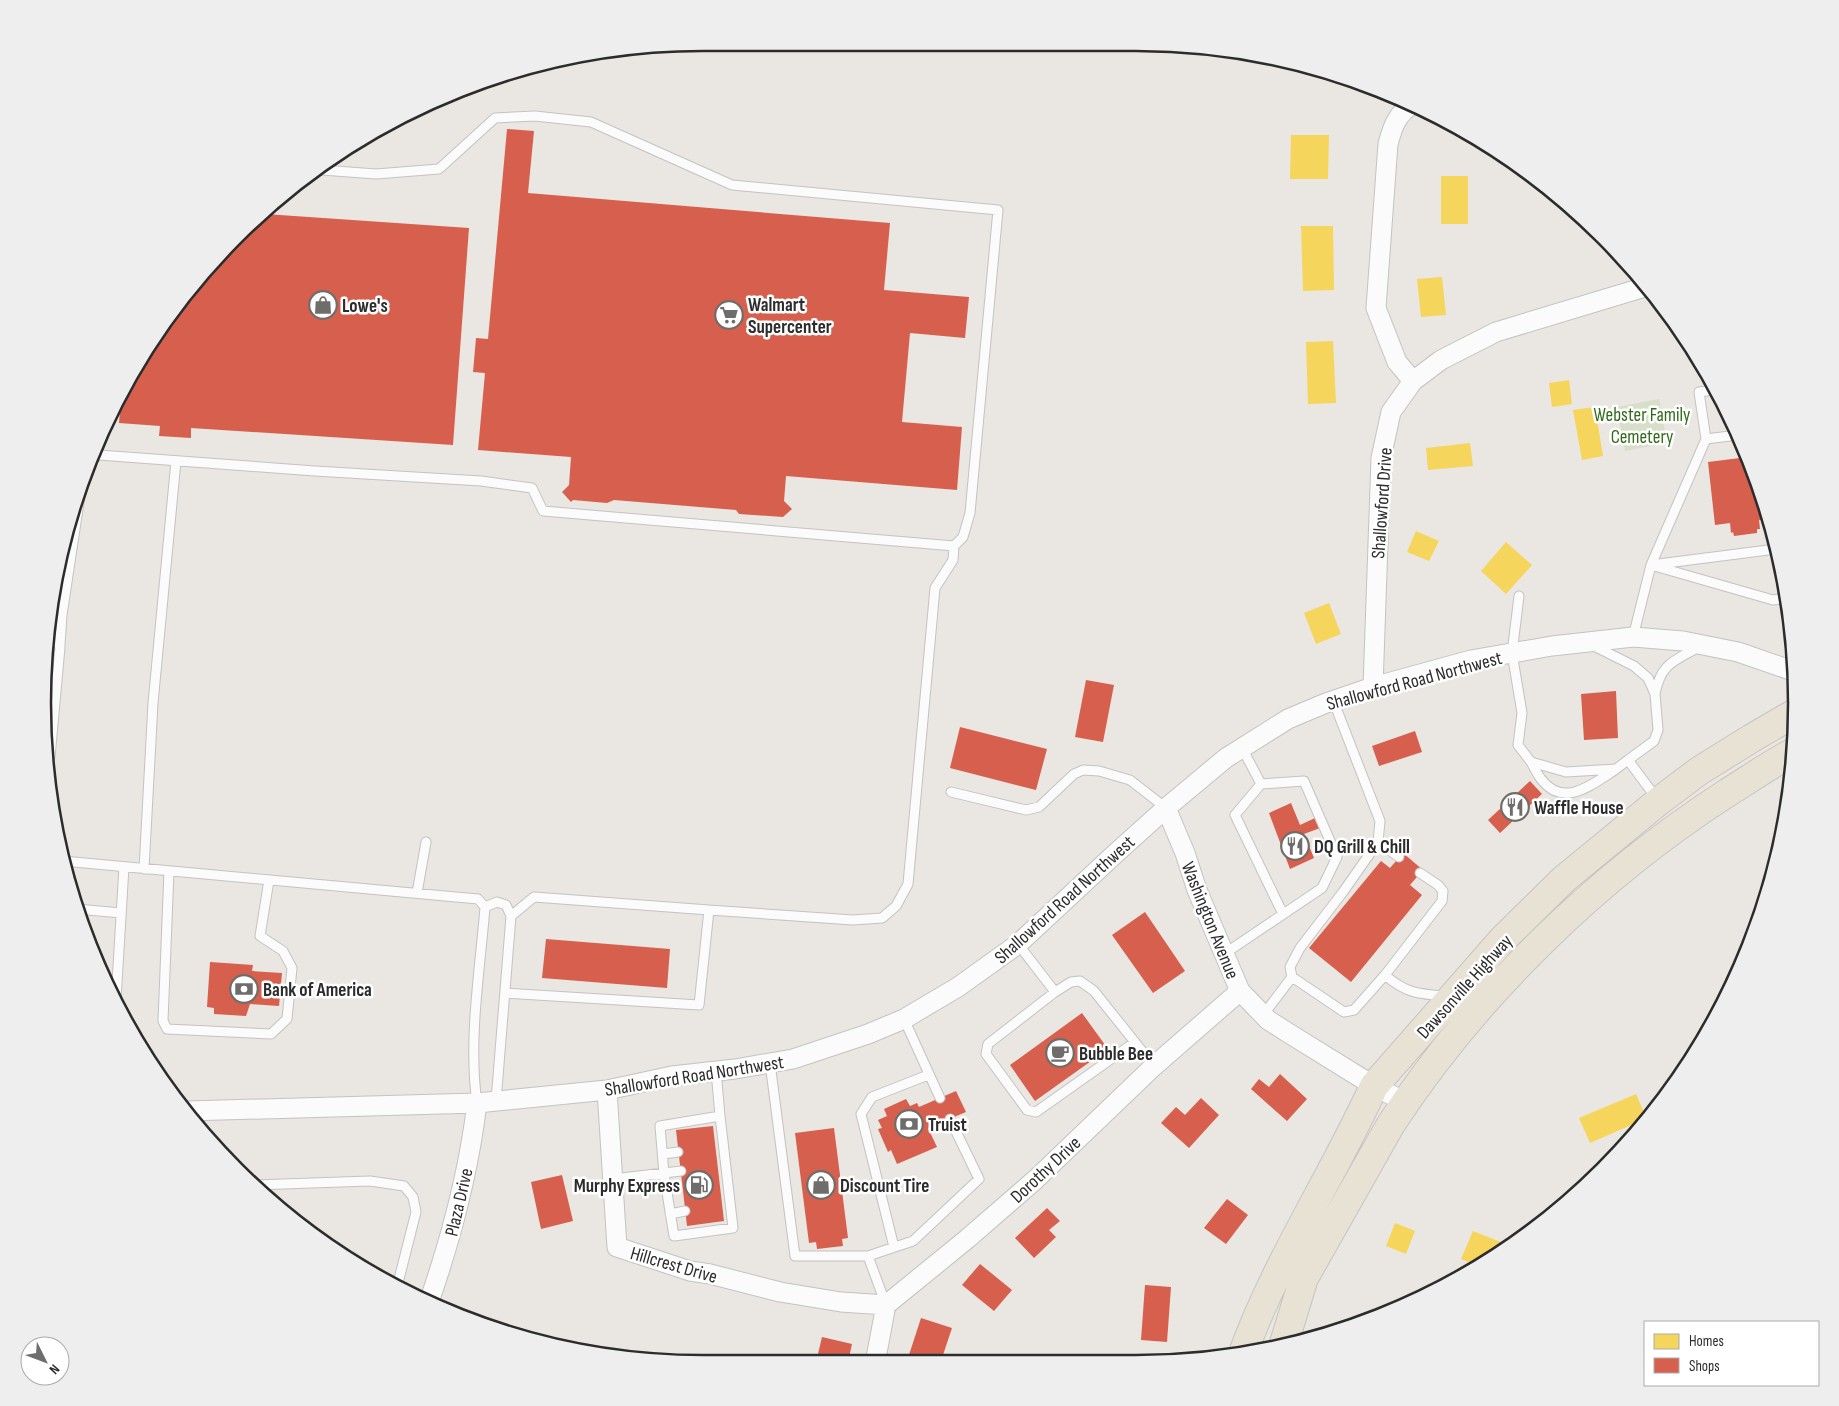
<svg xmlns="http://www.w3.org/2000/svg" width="1839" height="1406" font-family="'Sofia Sans Condensed',sans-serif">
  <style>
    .cemetery { fill: #d7dec9 }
    .homes { fill: #f6d55c }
    .shops { fill: #d6604d }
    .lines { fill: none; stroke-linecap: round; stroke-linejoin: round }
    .service-casing { stroke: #c3c3c3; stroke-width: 11 }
    .minor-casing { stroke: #c3c3c3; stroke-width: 21 }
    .primary-casing { stroke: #c6c4c2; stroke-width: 30 }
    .service { stroke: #fcfbfb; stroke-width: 9 }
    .minor { stroke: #fcfbfb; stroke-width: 19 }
    .primary { stroke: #e7e2d4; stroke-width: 28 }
    .labels { text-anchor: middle; stroke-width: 5; stroke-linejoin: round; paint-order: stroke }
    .poi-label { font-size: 19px; font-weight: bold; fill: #2c2c2c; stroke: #fff; text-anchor: start }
    .park-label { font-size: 19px; fill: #316b1a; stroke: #fff }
    .street-label { font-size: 19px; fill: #2c2c2c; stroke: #fff }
    .rim { fill: none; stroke: #2c2c2c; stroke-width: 2.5 }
  </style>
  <rect width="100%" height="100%" fill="#eae6e2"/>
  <!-- cemetery -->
  <path class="cemetery" d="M1659,399L1667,443L1625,451L1617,407Z"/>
  <!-- homes -->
  <path class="homes" d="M1291,135H1329L1328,179H1290Z
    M1441,176H1468V224H1441Z
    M1301,226H1333L1334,290L1303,291Z
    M1442,277L1446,315L1421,317L1417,279Z
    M1333,341L1336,403L1308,404L1306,342Z
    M1569,380L1572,404L1552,407L1549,383Z
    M1595,407L1603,456L1582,460L1573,410Z
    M1470,443L1473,466L1428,470L1426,448Z
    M1416,531L1439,541L1429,561L1407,552Z
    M1506,542L1532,565L1506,594L1481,571Z
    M1329,603L1341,634L1316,644L1304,613Z
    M1636,1094L1646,1117L1645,1119L1590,1143L1579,1118Z
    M1395,1223L1415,1231L1406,1254L1386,1246Z
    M1473,1231L1511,1246L1503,1252L1476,1265L1461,1259Z"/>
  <!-- shops -->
  <path class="shops" d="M507,129L534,131L528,193L890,223L884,290L969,297L965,338L910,333L902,422L962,427L957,490L786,476L784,501L792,509L783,517L739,514L736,510L614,500L607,503L573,500L571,502L562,492L569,485L571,457L478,450L485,373L473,372L476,338L488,339Z
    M265,214L469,228L453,445L191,428V438L159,436L160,426L119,423L121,397L131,373L236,236Z
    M1748,457L1767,519L1759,520L1760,529H1757V533L1734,536L1733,532L1731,533L1730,523L1715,525L1708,462Z
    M1086,680L1114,685L1103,742L1075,737Z
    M1616,691L1618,738L1584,740L1581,694Z
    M960,727L1047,749L1036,790L950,768Z
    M1415,731L1422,752L1379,766L1372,746Z
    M1530,781L1542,794L1500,833L1488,820Z
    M1291,803L1300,825L1315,818L1320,828L1304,834L1314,858L1290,869L1269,813Z
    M1403,853L1423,870L1410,885L1422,895L1351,982L1309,948L1381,861L1390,868Z
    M1145,912L1185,971L1153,993L1112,935Z
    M546,939L670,949L667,988L542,978Z
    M210,962L253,965L252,971L282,973L279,1006L250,1004L246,1016L214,1014V1008L207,1007Z
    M1082,1013L1108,1049L1035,1101L1010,1065Z
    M1280,1074L1307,1099L1287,1121L1251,1089L1259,1079L1269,1087Z
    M956,1091L966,1112L928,1128L937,1147L897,1164L891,1150L888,1152L878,1129L882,1128L878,1120L887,1116L884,1109L906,1099L910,1106L917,1103L919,1107Z
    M1201,1098L1219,1115L1189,1148L1161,1123L1176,1107L1185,1115Z
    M713,1126L724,1221L687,1226L676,1130Z
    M834,1128L848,1238L842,1239L843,1246L817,1249L816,1242L809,1243L795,1133Z
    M562,1175L573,1221L541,1229L531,1182Z
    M1227,1199L1248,1215L1226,1244L1204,1228Z
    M1047,1208L1060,1221L1049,1230L1056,1237L1034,1258L1015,1238Z
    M980,1264L1012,1290L994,1311L962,1285Z
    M1145,1285L1171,1287L1167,1342L1141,1340Z
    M921,1318L952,1328L942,1358H908Z
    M822,1337L852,1344L849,1358H817Z"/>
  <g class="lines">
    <defs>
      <path id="service" d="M322,170L376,174L439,169L495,118L535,116L591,122L732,185L998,210L970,513L963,537L954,546
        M1738,435L1706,439L1651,565L1773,600L1786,598
        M1706,439L1699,392L1714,390
        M96,457L99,455L315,471L481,481L532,488L543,511L954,546L953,560L935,588L908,884L896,906L882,918L853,920L709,910L699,1005L505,993
        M1519,596L1512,653L1522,713L1518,745L1531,762L1566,772L1616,769L1628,760L1657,799
        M54,619L62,615L80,496
        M1633,637L1651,565L1776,549
        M60,645L62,615
        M1592,645L1634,666L1648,678L1655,694C1661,663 1674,661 1699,647
        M1333,700L1380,821L1378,842
        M50,757L60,647L54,635L52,634
        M1628,760L1654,741L1658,730L1655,694
        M1531,762C1534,767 1537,774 1541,779C1564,809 1592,784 1615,770
        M1261,784L1235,815L1283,914
        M951,792L1026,810L1039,807L1074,774L1083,770L1099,771L1130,780L1166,808
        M63,861L478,899L485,907C480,971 468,1039 477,1103
        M144,869L153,703L176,461
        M169,871L163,1021L167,1029L271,1034L287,1019L292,968L283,951L260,936L269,880
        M1420,873L1438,885L1443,891L1442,901L1385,975C1405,993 1419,994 1445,996
        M417,893L426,842
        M485,907L497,902L506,905L511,916L496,1101
        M77,909L121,913
        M511,916L534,897L709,910
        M1018,944L1055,992L1071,982L1080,981L1094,991L1154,1066
        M1224,954L1322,888L1337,857L1304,781L1261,784L1242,748
        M1385,975L1354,1010L1344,1012L1292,977L1290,967L1300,948L1343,892L1378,842L1399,857
        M1055,992L988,1044L986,1054L1027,1110L1036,1112L1135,1042
        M116,999L124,867
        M1264,1014L1292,977
        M904,1019L940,1098
        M770,1063L795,1256H868
        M716,1071L720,1116L660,1126L664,1174L674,1236L733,1228L720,1116
        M663,1154L678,1152
        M613,1179L681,1171
        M254,1185L370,1181L404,1186L413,1197L416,1212L398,1283
        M670,1214L685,1211
        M894,1247L861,1114L872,1097L928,1075
        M886,1305L868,1256L913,1241L979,1179L950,1119"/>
      <path id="minor" d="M1413,381L1441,360L1496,332L1645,287
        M1373,687L1381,458L1391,412L1413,381L1397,362L1376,308L1388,144C1392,129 1397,112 1413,105
        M1166,808L1185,853L1197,890L1240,991L1268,1020L1290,1034L1374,1086L1405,1102
        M607,1090L617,1247L690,1271L710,1274L780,1292L841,1302L886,1305
        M187,1111L477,1103L607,1090L672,1076L735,1069L793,1059L868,1034L904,1019L958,987L1018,944L1116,853L1166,808L1226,758L1288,719L1326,703L1373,687L1471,660L1552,646L1633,637L1683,641L1738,652L1793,671
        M430,1299C452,1235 469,1170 477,1103
        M876,1358L886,1305L967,1239L1035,1180L1154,1066L1240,991"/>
      <path id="primary" d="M1284,1343L1304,1278L1391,1124C1476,994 1597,877 1727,793C1748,780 1769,765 1792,753
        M1243,1353C1277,1260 1333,1176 1374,1086L1503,939L1564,879L1659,801L1699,771L1752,738L1795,713"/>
    </defs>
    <!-- service casing -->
    <use href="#service" class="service-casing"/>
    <!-- minor casing -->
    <use href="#minor" class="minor-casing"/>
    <!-- primary casing -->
    <use href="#primary" class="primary-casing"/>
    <!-- service -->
    <use href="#service" class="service"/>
    <!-- minor -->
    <use href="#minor" class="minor"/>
    <!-- primary -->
    <use href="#primary" class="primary"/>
  </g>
  <!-- icons -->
  <defs>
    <symbol id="shop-ring" viewBox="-11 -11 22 22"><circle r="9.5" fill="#fff" stroke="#6e6d6c" stroke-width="1.5"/><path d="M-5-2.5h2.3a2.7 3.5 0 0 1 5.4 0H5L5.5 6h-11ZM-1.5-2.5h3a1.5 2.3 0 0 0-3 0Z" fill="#6e6d6c"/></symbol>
    <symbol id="supermarket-ring" viewBox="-11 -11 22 22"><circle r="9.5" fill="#fff" stroke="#6e6d6c" stroke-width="1.5"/><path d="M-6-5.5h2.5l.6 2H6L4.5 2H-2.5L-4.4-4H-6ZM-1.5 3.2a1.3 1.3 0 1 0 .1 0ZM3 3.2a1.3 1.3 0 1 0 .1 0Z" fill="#6e6d6c"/></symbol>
    <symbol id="restaurant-ring" viewBox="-11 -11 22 22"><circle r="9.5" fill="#fff" stroke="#6e6d6c" stroke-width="1.5"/><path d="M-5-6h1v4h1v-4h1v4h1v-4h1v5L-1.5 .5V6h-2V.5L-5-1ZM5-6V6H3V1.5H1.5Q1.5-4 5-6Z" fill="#6e6d6c"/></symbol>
    <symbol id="bank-ring" viewBox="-11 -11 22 22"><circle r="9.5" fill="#fff" stroke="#6e6d6c" stroke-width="1.5"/><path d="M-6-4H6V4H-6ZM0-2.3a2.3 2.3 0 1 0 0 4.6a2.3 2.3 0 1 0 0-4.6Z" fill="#6e6d6c"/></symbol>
    <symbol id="cafe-ring" viewBox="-11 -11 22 22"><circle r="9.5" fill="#fff" stroke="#6e6d6c" stroke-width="1.5"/><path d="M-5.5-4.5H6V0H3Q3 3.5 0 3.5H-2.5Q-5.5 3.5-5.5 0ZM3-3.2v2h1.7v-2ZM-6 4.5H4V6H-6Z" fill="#6e6d6c"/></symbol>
    <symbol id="fuel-ring" viewBox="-11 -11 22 22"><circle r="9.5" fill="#fff" stroke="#6e6d6c" stroke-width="1.5"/><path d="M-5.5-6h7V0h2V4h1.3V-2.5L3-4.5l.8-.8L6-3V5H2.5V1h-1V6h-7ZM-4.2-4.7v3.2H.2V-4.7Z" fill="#6e6d6c"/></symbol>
  </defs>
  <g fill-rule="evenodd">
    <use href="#shop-ring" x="307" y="289" width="32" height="32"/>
    <use href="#supermarket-ring" x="713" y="299" width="32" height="32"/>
    <use href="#restaurant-ring" x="1499" y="791" width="32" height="32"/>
    <use href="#restaurant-ring" x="1279" y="830" width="32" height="32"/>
    <use href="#bank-ring" x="228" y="973" width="32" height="32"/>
    <use href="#cafe-ring" x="1044" y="1037" width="32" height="32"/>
    <use href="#bank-ring" x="893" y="1108" width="32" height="32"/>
    <use href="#fuel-ring" x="683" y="1169" width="32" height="32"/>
    <use href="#shop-ring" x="805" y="1169" width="32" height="32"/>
  </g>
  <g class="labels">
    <!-- poi labels -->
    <g class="poi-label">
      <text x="748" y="311">Walmart<tspan x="748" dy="22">Supercenter</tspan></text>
      <text x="342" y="312">Lowe's</text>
      <text x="1534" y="814">Waffle House</text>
      <text x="1314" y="853">DQ Grill &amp; Chill</text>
      <text x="263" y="996">Bank of America</text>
      <text x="1079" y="1060">Bubble Bee</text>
      <text x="928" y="1131">Truist</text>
      <text x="680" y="1192" text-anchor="end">Murphy Express</text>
      <text x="840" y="1192">Discount Tire</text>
    </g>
    <!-- park labels -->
    <g class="park-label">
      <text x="1642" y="421">Webster Family<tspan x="1642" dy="22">Cemetery</tspan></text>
    </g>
    <!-- street labels -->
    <g class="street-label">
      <text transform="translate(1381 503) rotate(-86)" y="7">Shallowford Drive</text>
      <text transform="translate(1414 680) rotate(-15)" y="7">Shallowford Road Northwest</text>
      <text transform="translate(1064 899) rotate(-42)" y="7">Shallowford Road Northwest</text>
      <text transform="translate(1211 920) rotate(68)" y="7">Washington Avenue</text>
      <text transform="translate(1464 986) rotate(-48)" y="7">Dawsonville Highway</text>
      <text transform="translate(694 1075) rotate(-9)" y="7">Shallowford Road Northwest</text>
      <text transform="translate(1045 1169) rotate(-43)" y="7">Dorothy Drive</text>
      <text transform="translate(458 1202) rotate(-77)" y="7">Plaza Drive</text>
      <text transform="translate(674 1264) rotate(16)" y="7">Hillcrest Drive</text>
    </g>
  </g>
  <!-- crop -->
  <path d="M0 0H1839V1406H0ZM703 51H1136A652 652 0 0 1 1788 703V703A652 652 0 0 1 1136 1355H703A652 652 0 0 1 51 703V703A652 652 0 0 1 703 51Z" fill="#eee" fill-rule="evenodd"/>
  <path class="rim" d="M703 51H1136A652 652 0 0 1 1788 703V703A652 652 0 0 1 1136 1355H703A652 652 0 0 1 51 703V703A652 652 0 0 1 703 51Z"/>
  <!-- legend -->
  <rect x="1644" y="1321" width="175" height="65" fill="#ffffff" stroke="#ababab"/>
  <rect x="1654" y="1334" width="25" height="15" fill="#f6d55c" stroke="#ababab"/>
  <text x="1689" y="1346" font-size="15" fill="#2c2c2c">Homes</text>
  <rect x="1654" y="1358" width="25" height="15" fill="#d6604d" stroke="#ababab"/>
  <text x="1689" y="1371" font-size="15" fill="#2c2c2c">Shops</text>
  <!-- north arrow -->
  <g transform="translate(45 1361) rotate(132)"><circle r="24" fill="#ffffff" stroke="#ababab"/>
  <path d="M0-4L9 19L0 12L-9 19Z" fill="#6e6d6c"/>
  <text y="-8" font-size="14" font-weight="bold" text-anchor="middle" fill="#2c2c2c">N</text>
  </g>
</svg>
